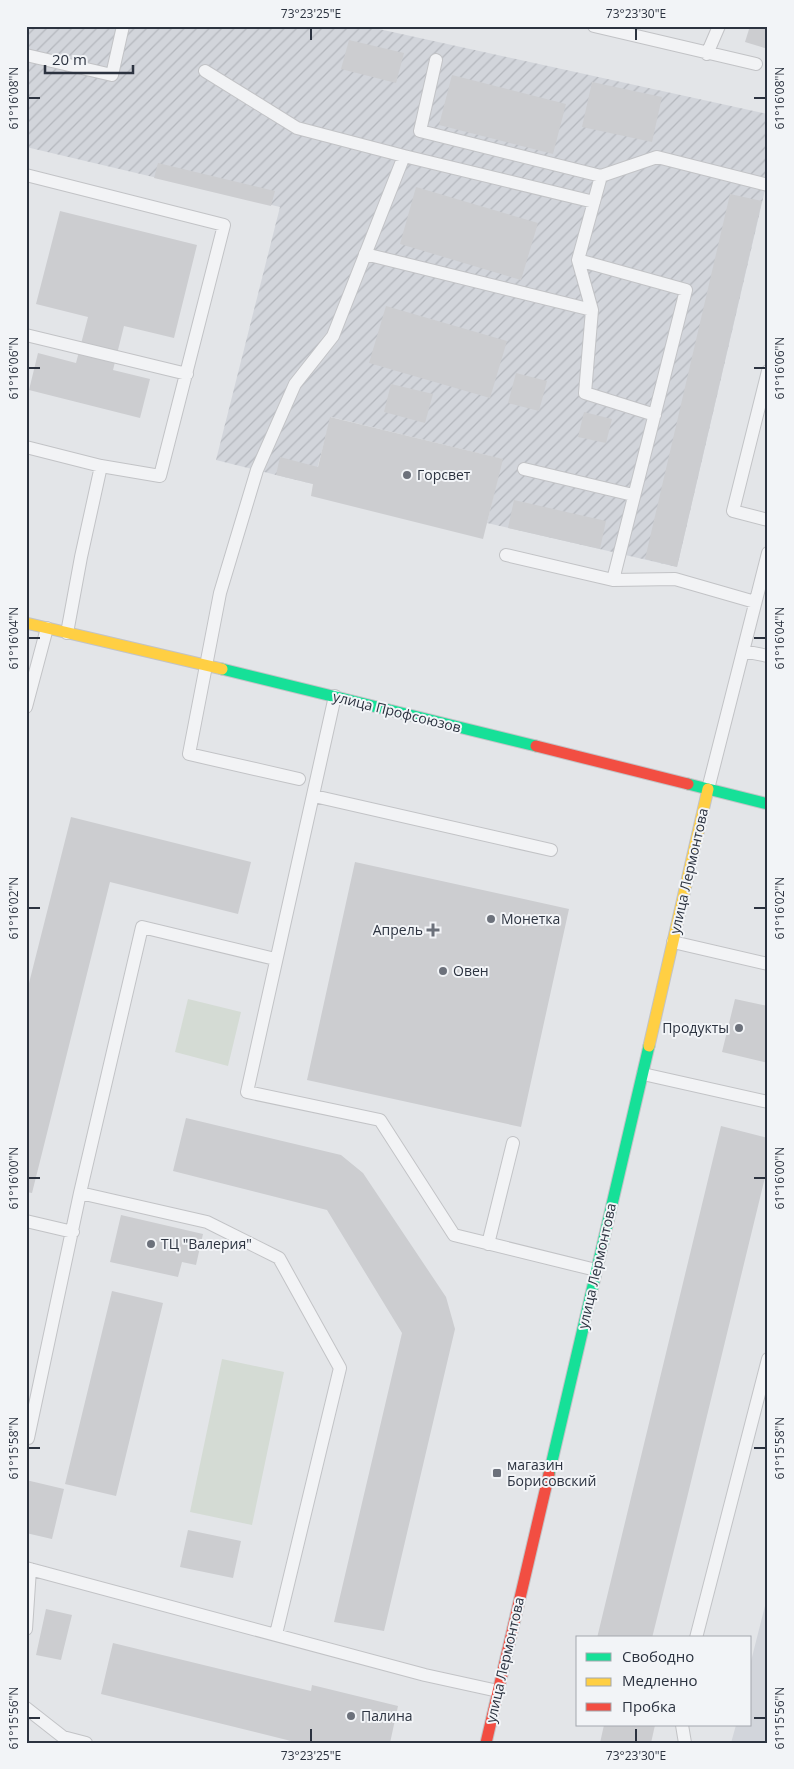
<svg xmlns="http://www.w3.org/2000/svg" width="794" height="1769" font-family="'Open Sans',sans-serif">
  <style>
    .built { fill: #d2d5db }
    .industrial { fill: url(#industrial-furrows) }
    .green { fill: #d4dbd4 }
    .building { fill: #cccdd0 }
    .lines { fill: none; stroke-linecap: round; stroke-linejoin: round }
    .lane-casing { stroke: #c2c3c6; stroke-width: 14 }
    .fast-casing { stroke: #c2c3c6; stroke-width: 13 }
    .slow-casing { stroke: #c2c3c6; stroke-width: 13 }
    .jam-casing { stroke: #c2c3c6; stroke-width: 13 }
    .lane { stroke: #f2f3f5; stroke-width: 12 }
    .fast { stroke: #16e098; stroke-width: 11 }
    .slow { stroke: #ffcf43; stroke-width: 11 }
    .jam { stroke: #f24e42; stroke-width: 11 }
    .ticks { fill: none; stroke: #2c3340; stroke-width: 2 }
    .poi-dot { fill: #6c717b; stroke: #f2f4f7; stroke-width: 2 }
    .labels { text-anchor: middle; stroke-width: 4; stroke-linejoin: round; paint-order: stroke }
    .poi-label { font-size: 14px; fill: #2c3340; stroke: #f2f4f7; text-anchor: start }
    .street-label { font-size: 14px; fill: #2c3340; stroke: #f2f4f7 }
    .neatline { fill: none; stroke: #2c3340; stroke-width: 2 }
    .ticks-label { font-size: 12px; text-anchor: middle; fill: #2c3340 }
  </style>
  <defs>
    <pattern id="industrial-furrows" width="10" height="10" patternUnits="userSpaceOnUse" patternTransform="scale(1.25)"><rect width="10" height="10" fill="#d2d5db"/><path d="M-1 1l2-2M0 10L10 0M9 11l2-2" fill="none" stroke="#b4b7bd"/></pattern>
  </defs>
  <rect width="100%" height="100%" fill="#e3e5e8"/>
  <!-- built -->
  <path class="built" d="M768,1594V1743H731L736,1725H750V1665Z"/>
  <!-- industrial -->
  <path class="industrial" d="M26,26H365L768,114V177L677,567L487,523L502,459L331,417L313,484L216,460L280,207L26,147Z"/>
  <!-- green -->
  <path class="green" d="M188,999L241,1012L228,1066L175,1052Z
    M222,1359L284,1372L252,1525L190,1512Z"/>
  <!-- building -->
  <path class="building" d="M750,26L768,29V49L745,42Z
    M349,40L404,53L396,83L341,69Z
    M452,75L566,104L553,154L439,125Z
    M592,82L662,97L652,142L582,127Z
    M158,163L275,191L271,206L154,178Z
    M416,187L538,223L521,280L400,244Z
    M730,194L762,201L677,567L645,559Z
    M60,211L197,245L174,338L124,326L113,370L150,379L140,418L29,390L38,353L76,363L88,317L36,304Z
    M386,306L507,341L490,398L369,363Z
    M516,373L547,381L539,411L508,403Z
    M391,384L433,394L425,423L384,412Z
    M584,412L612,419L606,443L578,437Z
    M330,417L503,459L483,539L311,496L313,484L276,475L280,457L318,467Z
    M514,500L606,521L600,549L508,528Z
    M71,817L251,862L238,914L110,882L32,1193L26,1192V995Z
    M355,862L569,909L521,1127L307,1080Z
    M735,999L768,1006V1063L722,1052Z
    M186,1118L341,1155L363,1173L446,1297L455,1329L384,1631L334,1622L402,1333L327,1210L173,1171Z
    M721,1126L768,1138V1165L687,1498L652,1638H597Z
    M121,1215L203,1234L196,1265L182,1262L178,1277L110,1262Z
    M112,1291L163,1303L116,1496L65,1484Z
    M26,1480L64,1489L52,1539L26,1533Z
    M188,1530L241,1541L233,1578L180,1567Z
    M46,1609L72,1615L61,1660L36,1655Z
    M113,1643L311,1691L312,1685L398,1706L390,1743H299L101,1694Z
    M604,1725H655L651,1743H600Z"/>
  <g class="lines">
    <defs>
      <path id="lane" d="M594,26L756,64
        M707,54L719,26
        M26,55L112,75L123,26
        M436,60L420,131L601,176L657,157L768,185
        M205,71L297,128L404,156
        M26,175L224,225L160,476L101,466L26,447
        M601,176L578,260L592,310L585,393L655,415
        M365,254L592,310
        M578,260L686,290L613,580
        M26,335L187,374
        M768,371L733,511L768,520
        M524,469L633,495
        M506,555L613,580L675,579L755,602
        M67,633L81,557L101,466
        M743,651L768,656
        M335,696L247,1092L380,1120L454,1235L596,1270
        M26,707L47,628
        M299,779L189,754L220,593L257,470L295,384L333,336L404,156L594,202
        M708,789L768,553
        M314,796L551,850
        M673,942L768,964
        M643,1074L768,1102
        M80,1193L207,1222L279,1258L340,1368L276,1634
        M26,1221L73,1232
        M488,1244L513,1143
        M26,1438H28L80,1193L142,927L275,959
        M26,1568L425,1675L498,1691
        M26,1629L30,1569
        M696,1638L768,1359
        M26,1708L63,1737L86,1743
        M682,1725L685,1743"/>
      <path id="fast" d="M222,669L536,746
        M688,784L768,804
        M549,1474L649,1046"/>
      <path id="slow" d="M26,623L222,669
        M649,1046L708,789"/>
      <path id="jam" d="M536,746L688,784
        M486,1743L549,1474"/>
    </defs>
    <!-- lane casing -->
    <use href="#lane" class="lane-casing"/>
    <!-- fast casing -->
    <use href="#fast" class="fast-casing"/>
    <!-- slow casing -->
    <use href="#slow" class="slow-casing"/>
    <!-- jam casing -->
    <use href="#jam" class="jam-casing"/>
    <!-- lane -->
    <use href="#lane" class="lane"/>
    <!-- fast -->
    <use href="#fast" class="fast"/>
    <!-- slow -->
    <use href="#slow" class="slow"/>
    <!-- jam -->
    <use href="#jam" class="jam"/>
  </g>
  <!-- ticks -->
  <path class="ticks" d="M311,28V40M636,28V40M28,98H40M754,98H766M28,368H40M754,368H766M28,638H40M754,638H766M28,908H40M754,908H766M28,1178H40M754,1178H766M28,1448H40M754,1448H766M28,1718H40M754,1718H766M311,1729V1742M636,1729V1742"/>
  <!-- markers -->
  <g class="poi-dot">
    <circle cx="407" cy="475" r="5"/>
    <circle cx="491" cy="919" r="5"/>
    <path d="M430.5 922.5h5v5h5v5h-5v5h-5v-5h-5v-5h5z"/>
    <circle cx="443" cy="971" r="5"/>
    <circle cx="739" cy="1028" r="5"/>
    <circle cx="151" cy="1244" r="5"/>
    <rect x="492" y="1468" width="10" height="10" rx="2.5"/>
    <circle cx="351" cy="1716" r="5"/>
  </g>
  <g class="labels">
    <!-- poi labels -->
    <g class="poi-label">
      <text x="417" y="480">Горсвет</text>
      <text x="501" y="924">Монетка</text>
      <text x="423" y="935" text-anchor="end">Апрель</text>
      <text x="453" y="976">Овен</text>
      <text x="729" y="1033" text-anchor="end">Продукты</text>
      <text x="161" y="1249">ТЦ "Валерия"</text>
      <text x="507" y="1470">магазин<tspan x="507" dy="16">Борисовский</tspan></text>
      <text x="361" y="1721">Палина</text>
    </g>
    <!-- street labels -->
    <g class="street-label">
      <text transform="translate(397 712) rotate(14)" y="5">улица Профсоюзов</text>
      <text transform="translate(689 871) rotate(-77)" y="5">улица Лермонтова</text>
      <text transform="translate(597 1266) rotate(-77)" y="5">улица Лермонтова</text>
      <text transform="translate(505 1660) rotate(-77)" y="5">улица Лермонтова</text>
    </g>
  </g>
  <!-- border -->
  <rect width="794" height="1769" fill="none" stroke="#f2f4f7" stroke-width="55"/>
  <!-- legend -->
  <rect x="576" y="1636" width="175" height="90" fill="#f2f4f7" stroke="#a3a7ae"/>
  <rect x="586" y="1653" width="25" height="8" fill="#16e098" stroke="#a3a7ae"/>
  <text x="622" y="1662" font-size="15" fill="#2c3340">Свободно</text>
  <rect x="586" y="1678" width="25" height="8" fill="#ffcf43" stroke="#a3a7ae"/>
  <text x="622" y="1686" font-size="15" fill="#2c3340">Медленно</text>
  <rect x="586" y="1703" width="25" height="8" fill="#f24e42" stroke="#a3a7ae"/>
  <text x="622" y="1712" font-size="15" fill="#2c3340">Пробка</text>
  <!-- scale -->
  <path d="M45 65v8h88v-8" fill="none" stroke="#2c3340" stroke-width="2.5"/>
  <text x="52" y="65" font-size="15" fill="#2c3340" stroke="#f2f4f7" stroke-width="4" paint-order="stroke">20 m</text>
  <rect x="28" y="28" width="738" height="1714" class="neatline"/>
  <g class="ticks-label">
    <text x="311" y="18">73°23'25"E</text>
    <text x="636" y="18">73°23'30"E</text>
    <text transform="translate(14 98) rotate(-90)" y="4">61°16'08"N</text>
    <text transform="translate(780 98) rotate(-90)" y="4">61°16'08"N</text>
    <text transform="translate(14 368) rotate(-90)" y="4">61°16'06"N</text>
    <text transform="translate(780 368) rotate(-90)" y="4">61°16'06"N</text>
    <text transform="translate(14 638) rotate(-90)" y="4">61°16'04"N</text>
    <text transform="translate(780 638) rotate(-90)" y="4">61°16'04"N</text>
    <text transform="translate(14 908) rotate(-90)" y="4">61°16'02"N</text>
    <text transform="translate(780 908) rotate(-90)" y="4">61°16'02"N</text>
    <text transform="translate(14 1178) rotate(-90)" y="4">61°16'00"N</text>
    <text transform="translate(780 1178) rotate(-90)" y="4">61°16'00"N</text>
    <text transform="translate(14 1448) rotate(-90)" y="4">61°15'58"N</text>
    <text transform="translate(780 1448) rotate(-90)" y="4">61°15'58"N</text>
    <text transform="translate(14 1718) rotate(-90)" y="4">61°15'56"N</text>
    <text transform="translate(780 1718) rotate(-90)" y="4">61°15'56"N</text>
    <text x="311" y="1760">73°23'25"E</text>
    <text x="636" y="1760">73°23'30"E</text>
  </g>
</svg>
